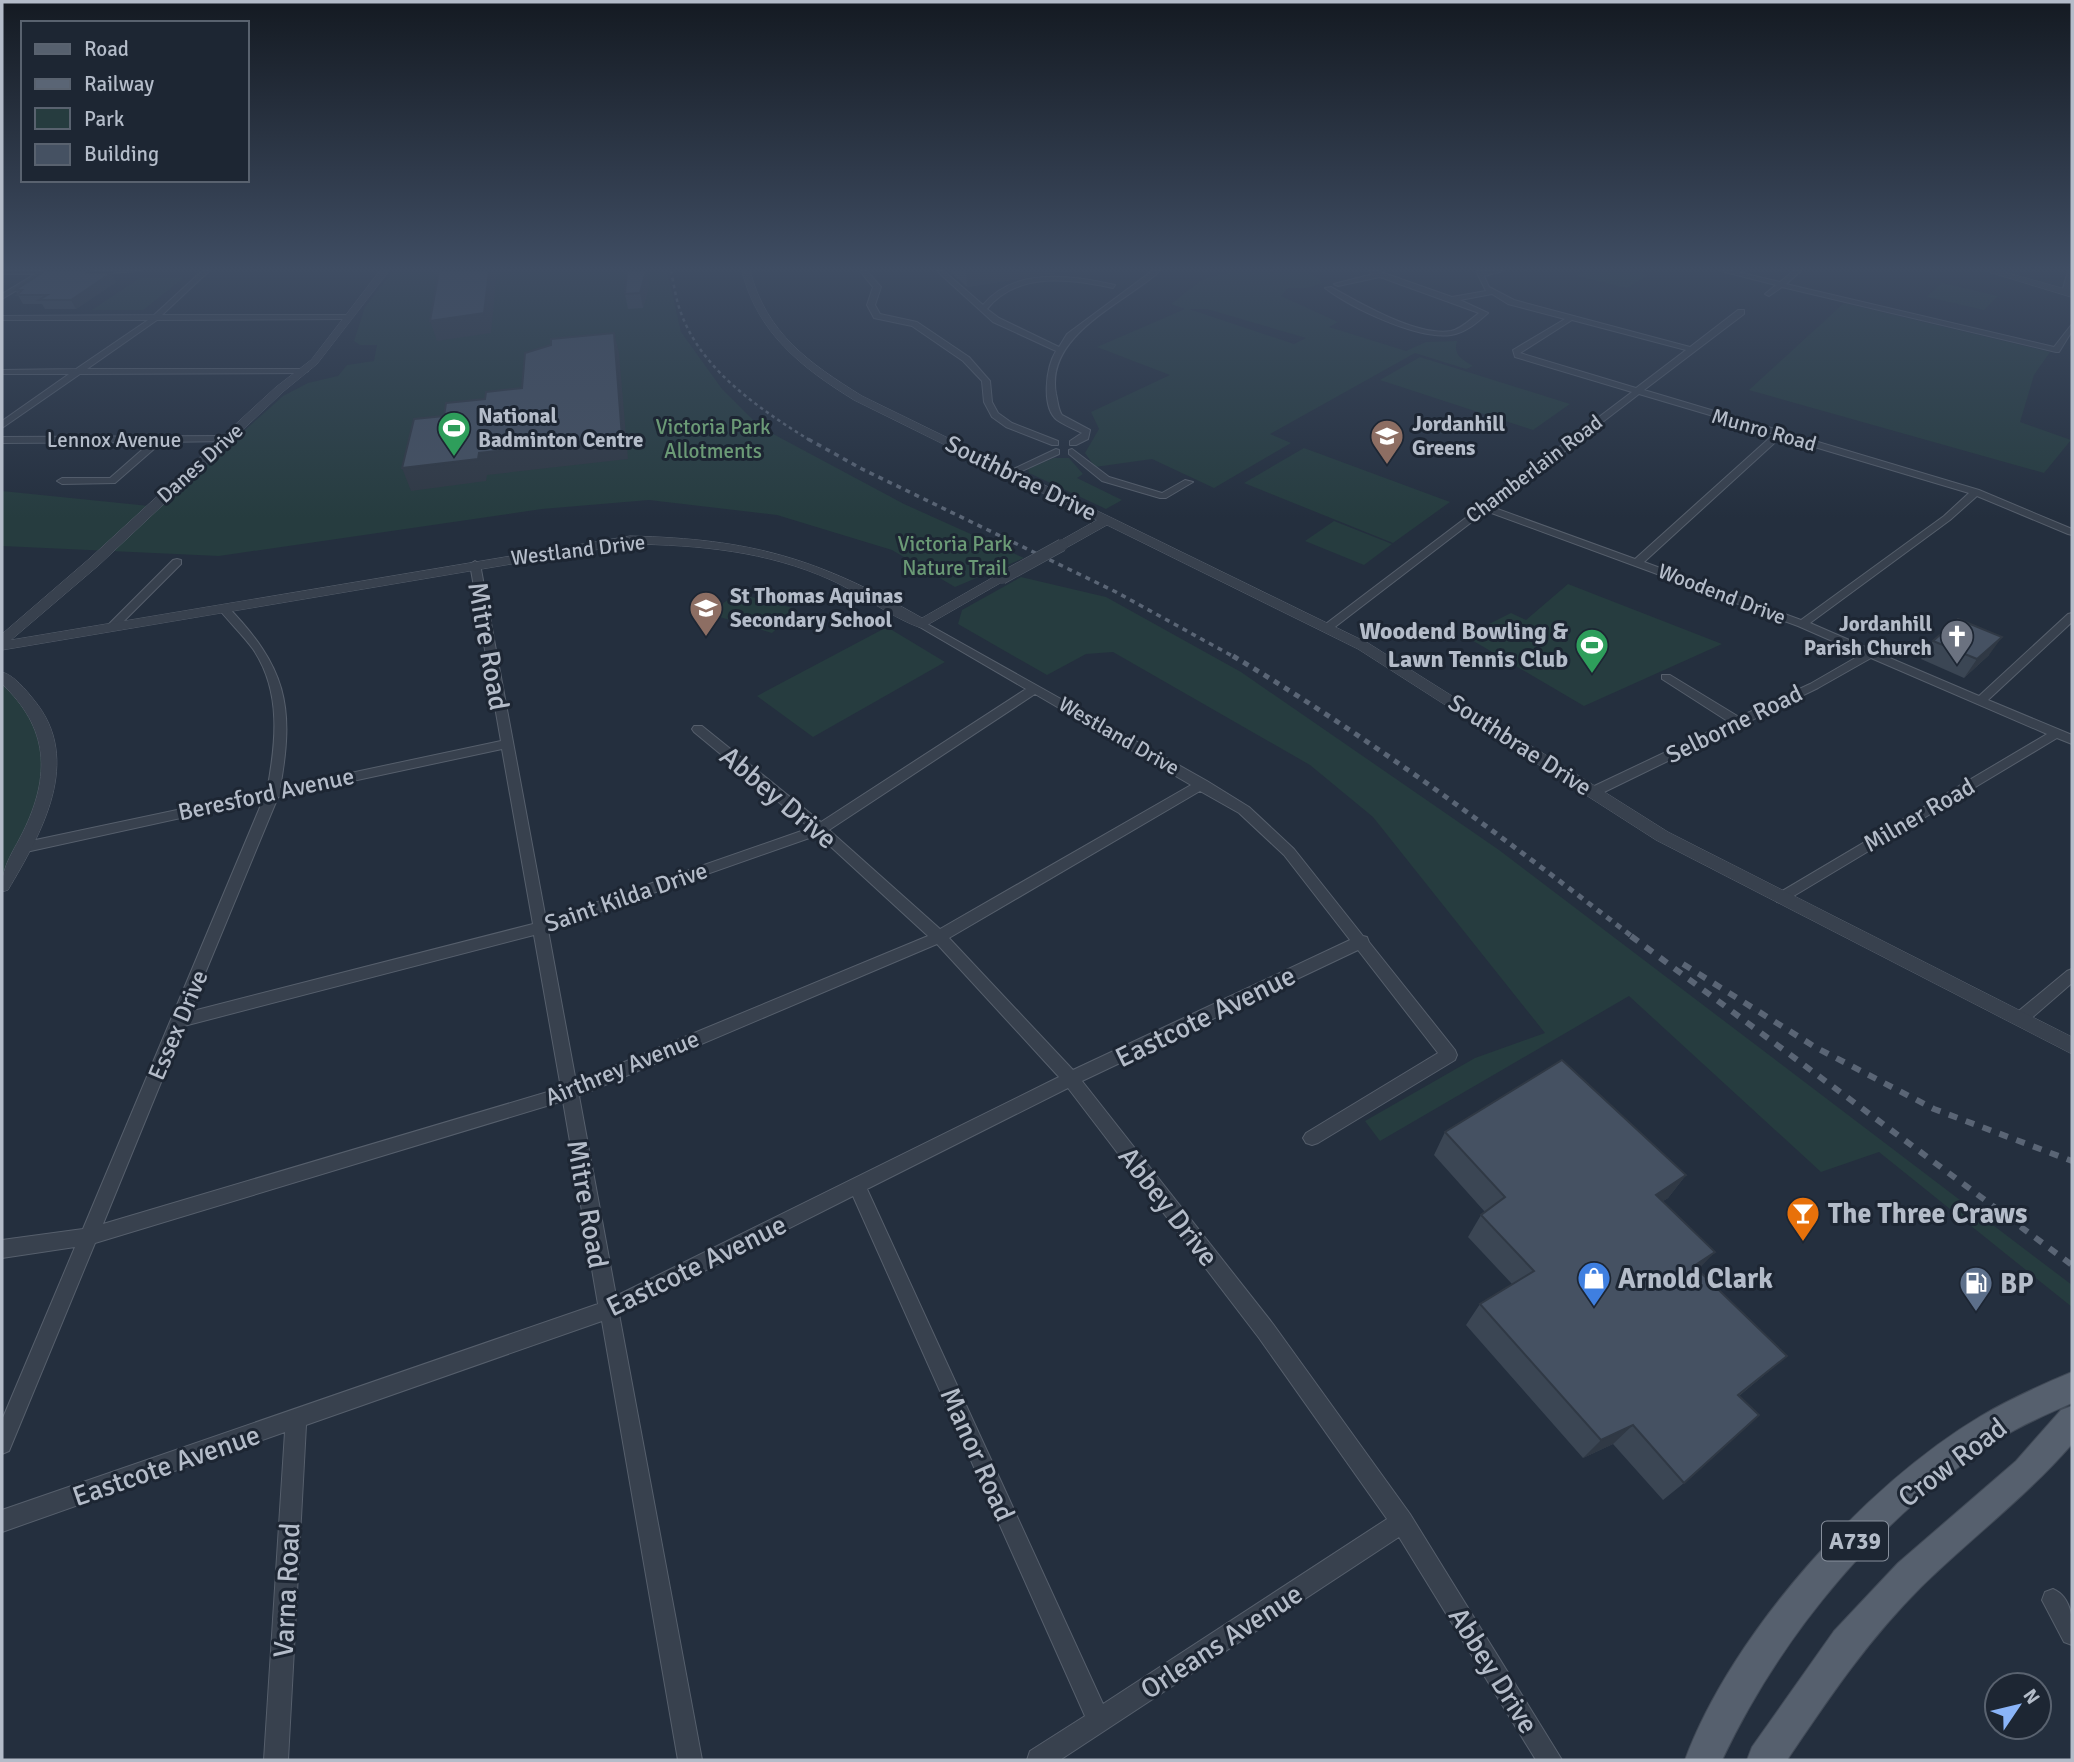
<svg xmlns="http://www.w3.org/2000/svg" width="2074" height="1762" font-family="Signika,sans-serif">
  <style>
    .green { fill: #263c3f; fill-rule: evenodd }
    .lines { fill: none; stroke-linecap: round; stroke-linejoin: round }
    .minor-casing { stroke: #565f6c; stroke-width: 2 }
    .tertiary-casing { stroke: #565f6c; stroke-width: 1 }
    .primary-casing { stroke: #414a57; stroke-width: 2 }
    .minor { fill: #38414e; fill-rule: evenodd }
    .tertiary { fill: #38414e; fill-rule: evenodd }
    .primary { fill: #56606e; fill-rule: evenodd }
    .rail-far3 { stroke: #5a6575; stroke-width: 2.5; stroke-dasharray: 3.5 3.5; stroke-linecap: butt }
    .rail-far2 { stroke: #5a6575; stroke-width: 3.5; stroke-dasharray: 5 5; stroke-linecap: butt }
    .rail-far1 { stroke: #5a6575; stroke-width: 5; stroke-dasharray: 6 6; stroke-linecap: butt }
    .rail { stroke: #5a6575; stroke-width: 6; stroke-dasharray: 9 9; stroke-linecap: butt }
    .tertiary-bridge-casing { stroke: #565f6c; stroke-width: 13; stroke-linecap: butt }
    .tertiary-bridge { stroke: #38414e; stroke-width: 12 }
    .wall { fill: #3b4654 }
    .shaded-wall { fill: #303945 }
    .building { fill: #455162; stroke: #303945; stroke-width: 2 }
    .labels { text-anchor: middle; stroke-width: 6; stroke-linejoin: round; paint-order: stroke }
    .far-poi-label { font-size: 21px; font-weight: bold; fill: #b4bcc9; stroke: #1d2633; text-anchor: start }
    .far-park-label { font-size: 21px; fill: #6b9a76; stroke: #1d2633 }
    .far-street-label { font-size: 21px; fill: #b4bcc9; stroke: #1d2633 }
    .shield { fill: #1d2633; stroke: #878f9c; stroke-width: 2 }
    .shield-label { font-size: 23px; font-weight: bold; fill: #b4bcc9 }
    .street-label { font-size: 24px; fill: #b4bcc9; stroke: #1d2633 }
    .poi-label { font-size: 24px; font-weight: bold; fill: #b4bcc9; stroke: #1d2633; text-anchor: end }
    .near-street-label { font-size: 28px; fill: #b4bcc9; stroke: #1d2633 }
    .near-poi-label { font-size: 28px; font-weight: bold; fill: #b4bcc9; stroke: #1d2633; text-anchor: start }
  </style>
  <rect width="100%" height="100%" fill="#242f3e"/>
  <!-- green -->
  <path class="green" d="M393,271H667L681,332L722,389L760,427L904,504L1024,558L955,587L892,550L777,515L649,500L542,509L219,556L2,546V491L159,507L283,396L308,383L338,376L347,365L374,361L377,345H360L354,341L365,307Z
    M1235,271H1313L1308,273L1320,279L1321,284L1306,288H1288L1281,296L1338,322L1329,327L1406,351L1426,342L1457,341C1453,356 1462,359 1473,366L1466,369L1415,353L1270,434L1291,443L1214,488L1152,459L1095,467L1085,453L1099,429L1091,412L1170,375L1097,347L1185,309L1171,304L1203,279ZM1189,309H1207L1306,338L1294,344Z
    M1585,271H1633L1648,275L1627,288L1577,276Z
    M185,277L143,310H92L140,278Z
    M1942,283L1998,296L1984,310L1927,297Z
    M1844,303L2050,352L2034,375L2020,422L2071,440L2044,473L1749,390Z
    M1420,357L1570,404L1533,430L1380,380Z
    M1304,448L1450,502L1393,543L1244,483Z
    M1054,458H1069L1083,474L1077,478L1122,500L1106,509L1029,473L1028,469Z
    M1334,521L1392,544L1364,565L1305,541Z
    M1021,577L1106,597L1241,672L1499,850L2072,1285V1307L1879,1152L1821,1172L1629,996L1380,1141L1365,1121L1475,1058L1545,1033L1373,817L1310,765L1113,652L1086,654L1047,675L958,624L962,610Z
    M1568,584L1722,644L1584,706L1465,636L1511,613L1526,620Z
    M736,593L797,609L772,633L710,614Z
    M887,627L945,662L813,737L757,696Z
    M2,676L27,699L49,756L26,847L2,885Z"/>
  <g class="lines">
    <defs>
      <path id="minor" d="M2,271H66V272L44,274L2,299V294L35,274H2Z
        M142,271L84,274L81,272V271Z
        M202,271H209L162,315H347L351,317L347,319L157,320L87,369H304L308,371L304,373L80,374L2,428V421L69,374H2V370L76,369L148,320H2V316L154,315Z
        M860,271H867L881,287L875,305L880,314L917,322L969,357L990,381L992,402L998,413L1012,423L1058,441V445H1052L1006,427L992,417L984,402L982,381L963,361L912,326L874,318L867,305L873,287Z
        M937,271H944L983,305C1014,267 1072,275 1115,285L1113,288C1071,279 1018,271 987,309L999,318L1059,347L1067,334L1152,271H1160C1123,304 1045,335 1056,394C1058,402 1058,409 1062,415L1090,430L1088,439L1076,445H1070V441L1082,433C1074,429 1064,425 1057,420C1041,407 1046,367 1056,351L993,322Z
        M1368,271H1378L1452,297L1486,291L1476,271H1503L1484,276L1489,287L1514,300L1690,347L1738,310H1744V314L1644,390L1979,490L2072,529V535L2068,534L1977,496L1950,520L1810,623L1870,649L1877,650L1878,653L1979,696L2068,614L2072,613V622L1988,700L2072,735V744L2057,738L1782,903L1777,902L1775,898L1777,894L2047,734L1871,658L1818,688L1598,795H1588L1587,792L1588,789L1729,722L1662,679V675H1670L1739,717L1810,684L1862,654L1798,626L1486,511L1331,630H1323V626L1632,392L1515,357L1513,350L1565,319L1508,304L1492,294L1460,300L1488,313C1478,322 1465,333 1451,335C1418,340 1351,308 1325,288L1331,287C1360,303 1417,337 1451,331C1461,329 1471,319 1479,313L1380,277L1338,286L1334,284L1373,274ZM1572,320L1686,350L1636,388L1520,353ZM1639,394L1774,434L1635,559L1492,507ZM1781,437L1969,493L1944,516L1801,620L1644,562Z
        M1721,271H1734L1780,282L1793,271H1801L1786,284L2054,347L2072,324V331L2059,352H2056L1782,287L1769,296L1765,294L1776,285Z
        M2068,271H2072L2070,292L2066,294L2062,292Z
        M227,436L230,437V441L162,442L115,483L62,484L57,481L62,478H110L151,442L2,443V437Z
        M1056,449L1059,450V454L1013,475L1005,473Z
        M1072,449L1109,477L1162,493L1185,480L1193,482L1166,498H1160L1102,481L1069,454V450Z
        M177,559L181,560V564L115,630H107V626L173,560Z
        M475,561L480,564L546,920L810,828L694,732L692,729L694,726H702L821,822L1026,689L918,626L917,624L922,621L1207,781L1249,807L1294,849L1363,936L1367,937L1369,942L1455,1050L1457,1055L1455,1060L1318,1143L1312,1145L1306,1143L1303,1138L1306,1133L1438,1053L1358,950L1082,1081L1273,1324L1410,1514L1562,1760H1536L1399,1537L1060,1760H1027L1030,1751L1085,1716L853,1196L619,1314L702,1760H678L602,1321L306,1425L288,1760H264L285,1432L2,1532V1510L598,1304L563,1101L95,1243L9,1451L2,1454V1420L75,1247L2,1258V1240L83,1229L263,800L26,852L19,847L26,842L267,791C276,743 282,692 253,649C242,634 229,622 218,608L223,605L227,606C286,667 295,705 280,788L501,741L470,564ZM1035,694L1191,785L940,929L829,830ZM502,749L533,924L189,1012L278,797ZM1200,791L1239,813L1284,855L1350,940L1073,1070L949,938ZM818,835L928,936L576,1082L548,930ZM534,935L561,1088L103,1224L184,1026ZM937,944L1059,1077L616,1296L579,1096ZM1068,1088L1259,1338L1387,1519L1103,1704L867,1189Z
        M2072,969V983L2027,1022L2021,1024L2015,1022L2013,1018L2015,1014L2067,971Z
        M2053,1589C2074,1598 2073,1625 2072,1645L2064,1642L2042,1600L2045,1592Z"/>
      <path id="tertiary" d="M380,271H389L317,364L284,391L99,565L11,640L630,536C752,539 817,558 922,618L997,575H1007L1009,578L922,628C897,621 858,592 831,580C767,551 699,545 630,544L2,650V634L89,559L276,387L311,360Z
        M742,271H750C767,334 809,363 862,396L1368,643L1668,832L2072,1037V1054L1656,840L1358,649L1107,525L1066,548H1058V542L1097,520L854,400C802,368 757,333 742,271Z
        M1986,271H2001L2072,291V297Z
        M2,672C14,675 26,690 34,700C84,760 41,834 8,890L2,892C1,867 12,854 23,832C51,775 49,728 2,684Z"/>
      <path id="primary" d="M2072,1372V1403C2048,1414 2023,1424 2001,1438C1881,1514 1782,1633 1722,1760H1685C1732,1633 1865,1485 1981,1416C2010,1399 2041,1385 2072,1372Z
        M2072,1406V1444C2026,1497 1971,1538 1921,1587C1867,1641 1829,1698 1787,1760H1747L1752,1747L1834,1631L1898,1563L2016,1461L2061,1410Z"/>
    </defs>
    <!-- minor casing -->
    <use href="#minor" class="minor-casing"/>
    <!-- tertiary casing -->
    <use href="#tertiary" class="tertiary-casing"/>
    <!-- primary casing -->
    <use href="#primary" class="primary-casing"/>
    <!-- minor -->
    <use href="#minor" class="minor"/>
    <!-- tertiary -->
    <use href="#tertiary" class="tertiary"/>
    <!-- primary -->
    <use href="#primary" class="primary"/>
    <!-- rail-far3 -->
    <path class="rail-far3" d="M671,271C674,285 676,300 681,313C702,371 761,410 811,441"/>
    <!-- rail-far2 -->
    <path class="rail-far2" d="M808,439L862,469L1116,592L1236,658"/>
    <!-- rail-far1 -->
    <path class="rail-far1" d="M1233,656C1374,740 1504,838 1634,938"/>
    <!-- rail -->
    <path class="rail" d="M1631,936L2072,1265
      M1683,964L1815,1047L1934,1109L2072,1161"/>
    <defs>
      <path id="tertiary-bridge" d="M1002,578L1062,545"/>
    </defs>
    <!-- tertiary-bridge casing -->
    <use href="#tertiary-bridge" class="tertiary-bridge-casing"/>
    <!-- tertiary-bridge -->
    <use href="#tertiary-bridge" class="tertiary-bridge"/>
  </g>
  <!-- wall -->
  <path class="wall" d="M646,271L649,286L643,308L628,309L625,294Z
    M949,271H1069L967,287Z
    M103,273L116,282L76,309H45L42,304H23L15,290Z
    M1933,641L1989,655L1964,678L1921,659Z
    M1445,1132L1686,1175L1668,1198L1663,1201L1698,1270L1787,1356L1739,1396L1684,1483L1663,1500L1613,1444L1583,1458L1466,1325L1480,1304L1512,1284L1468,1237L1481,1215L1485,1212L1434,1155Z"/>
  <!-- shaded-wall -->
  <path class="shaded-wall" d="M90,271H102L104,275L87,273Z
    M489,271H497L491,333L437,341L430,321Z
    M646,271L649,286L643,308L640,293Z
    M966,271H1069L967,287Z
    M111,273L116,282L76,309L71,300Z
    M614,333L619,353L628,459L487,475L486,481L411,491L402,468Z
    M2002,637L1989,655L1964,678L1977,659Z
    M1686,1175L1668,1198L1638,1217L1656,1195Z
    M1715,1252L1695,1273L1694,1266Z
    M1633,1425L1613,1444L1583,1458L1601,1440Z"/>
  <!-- building -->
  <path class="building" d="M45,271H90L87,273H111L71,300H39L47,295H17L22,290H15Z
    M439,271H489L484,313L430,321Z
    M627,271H646L640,293L625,294Z
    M614,333L622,437L479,453L478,459L402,468L414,419L444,416L446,403L485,399L486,392L522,388L525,353L551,345V339Z
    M1958,619L2002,637L1977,659L1933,641Z
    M1562,1060L1686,1175L1656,1195L1715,1252L1694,1266L1787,1356L1738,1395L1759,1415L1684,1483L1633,1425L1601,1440L1480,1304L1534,1271L1481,1215L1505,1197L1445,1132Z"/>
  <!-- sky -->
  <linearGradient id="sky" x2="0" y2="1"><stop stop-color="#141a22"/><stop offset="0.52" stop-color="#3f4d63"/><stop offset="1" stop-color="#3f4d63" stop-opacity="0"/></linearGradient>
  <rect width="2074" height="518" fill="url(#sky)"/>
  <!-- icons -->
  <defs>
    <symbol id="stadium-pin" viewBox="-11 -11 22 30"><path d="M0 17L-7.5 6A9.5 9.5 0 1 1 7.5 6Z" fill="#2e9e5b" stroke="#1d2633"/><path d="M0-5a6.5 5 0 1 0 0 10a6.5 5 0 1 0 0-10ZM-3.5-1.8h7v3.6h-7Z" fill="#fff"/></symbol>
    <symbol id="school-pin" viewBox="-11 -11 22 30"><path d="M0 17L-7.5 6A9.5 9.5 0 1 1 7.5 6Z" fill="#8d6e63" stroke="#1d2633"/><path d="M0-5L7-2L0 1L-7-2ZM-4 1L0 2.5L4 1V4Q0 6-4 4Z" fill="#fff"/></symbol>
    <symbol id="church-pin" viewBox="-11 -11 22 30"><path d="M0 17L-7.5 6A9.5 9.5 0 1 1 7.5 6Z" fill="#6b7280" stroke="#1d2633"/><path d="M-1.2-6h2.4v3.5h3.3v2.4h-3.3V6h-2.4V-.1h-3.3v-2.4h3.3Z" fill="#fff"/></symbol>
    <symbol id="bar-pin" viewBox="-11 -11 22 30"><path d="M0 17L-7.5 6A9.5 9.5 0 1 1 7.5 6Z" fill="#e8710a" stroke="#1d2633"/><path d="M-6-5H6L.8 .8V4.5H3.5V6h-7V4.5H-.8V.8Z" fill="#fff"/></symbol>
    <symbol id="shop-pin" viewBox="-11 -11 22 30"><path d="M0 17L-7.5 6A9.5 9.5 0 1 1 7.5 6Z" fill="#3f7fe0" stroke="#1d2633"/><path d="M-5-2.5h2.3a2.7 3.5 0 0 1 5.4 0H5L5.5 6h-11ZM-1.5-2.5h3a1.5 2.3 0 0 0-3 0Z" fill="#fff"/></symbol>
    <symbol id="fuel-pin" viewBox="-11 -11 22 30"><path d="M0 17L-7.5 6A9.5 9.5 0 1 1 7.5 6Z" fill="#5c6f8a" stroke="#1d2633"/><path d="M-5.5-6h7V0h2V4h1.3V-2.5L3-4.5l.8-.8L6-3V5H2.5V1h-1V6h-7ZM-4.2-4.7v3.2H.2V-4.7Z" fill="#fff"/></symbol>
  </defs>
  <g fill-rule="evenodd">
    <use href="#stadium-pin" x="435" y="409" width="38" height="52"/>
    <use href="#school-pin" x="1368" y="417" width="38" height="52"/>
    <use href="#school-pin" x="687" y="589" width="38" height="52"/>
    <use href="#church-pin" x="1938" y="617" width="38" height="52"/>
    <use href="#stadium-pin" x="1573" y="626" width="38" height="52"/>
    <use href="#bar-pin" x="1784" y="1194" width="38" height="52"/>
    <use href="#shop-pin" x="1575" y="1259" width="38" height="52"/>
    <use href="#fuel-pin" x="1957" y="1264" width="38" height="52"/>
  </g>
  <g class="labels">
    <!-- far-poi labels -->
    <g class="far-poi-label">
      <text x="478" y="423">National<tspan x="478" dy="24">Badminton Centre</tspan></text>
      <text x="1412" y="431">Jordanhill<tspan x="1412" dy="24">Greens</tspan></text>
      <text x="730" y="603">St Thomas Aquinas<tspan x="730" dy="24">Secondary School</tspan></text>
      <text x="1932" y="631" text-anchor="end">Jordanhill<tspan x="1932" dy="24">Parish Church</tspan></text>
    </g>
    <!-- far-park labels -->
    <g class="far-park-label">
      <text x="713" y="434">Victoria Park<tspan x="713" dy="24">Allotments</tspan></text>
      <text x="955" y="551">Victoria Park<tspan x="955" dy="24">Nature Trail</tspan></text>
    </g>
    <!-- far-street labels -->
    <g class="far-street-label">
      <text transform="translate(1764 430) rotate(16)" y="7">Munro Road</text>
      <text x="114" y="447">Lennox Avenue</text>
      <text transform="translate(200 463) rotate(-42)" y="7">Danes Drive</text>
      <text transform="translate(1534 469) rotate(-37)" y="7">Chamberlain Road</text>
      <text transform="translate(578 550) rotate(-7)" y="7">Westland Drive</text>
      <text transform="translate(1722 594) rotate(21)" y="7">Woodend Drive</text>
      <text transform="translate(1119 736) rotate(30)" y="7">Westland Drive</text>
    </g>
    <!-- shield labels -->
    <rect class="shield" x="1822" y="1521.5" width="66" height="39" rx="5"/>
    <g class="shield-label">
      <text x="1855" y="1549">A739</text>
    </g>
    <!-- street labels -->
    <g class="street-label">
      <text transform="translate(1021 478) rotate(26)" y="8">Southbrae Drive</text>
      <text transform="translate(1734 724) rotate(-26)" y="8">Selborne Road</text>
      <text transform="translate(1520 745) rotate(33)" y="8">Southbrae Drive</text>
      <text transform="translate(266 794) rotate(-12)" y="8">Beresford Avenue</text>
      <text transform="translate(1919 815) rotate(-30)" y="8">Milner Road</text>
      <text transform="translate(626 897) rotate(-19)" y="8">Saint Kilda Drive</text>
      <text transform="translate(178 1025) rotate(-67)" y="8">Essex Drive</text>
      <text transform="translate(622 1068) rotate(-22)" y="8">Airthrey Avenue</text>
    </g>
    <!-- poi labels -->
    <g class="poi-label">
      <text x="1568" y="639">Woodend Bowling &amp;<tspan x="1568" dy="28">Lawn Tennis Club</tspan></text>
    </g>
    <!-- near-street labels -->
    <g class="near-street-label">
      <text transform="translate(489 646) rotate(80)" y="10">Mitre Road</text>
      <text transform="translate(779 797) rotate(40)" y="10">Abbey Drive</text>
      <text transform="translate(1205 1016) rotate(-26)" y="10">Eastcote Avenue</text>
      <text transform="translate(588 1204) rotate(80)" y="10">Mitre Road</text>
      <text transform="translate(1169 1206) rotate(52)" y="10">Abbey Drive</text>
      <text transform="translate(696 1265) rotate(-26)" y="10">Eastcote Avenue</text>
      <text transform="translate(978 1454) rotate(66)" y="10">Manor Road</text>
      <text transform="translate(1952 1462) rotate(-37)" y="10">Crow Road</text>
      <text transform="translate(166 1465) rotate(-19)" y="10">Eastcote Avenue</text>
      <text transform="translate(286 1590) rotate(-87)" y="10">Varna Road</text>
      <text transform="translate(1221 1641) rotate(-33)" y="10">Orleans Avenue</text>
      <text transform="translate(1494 1670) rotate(58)" y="10">Abbey Drive</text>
    </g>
    <!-- near-poi labels -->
    <g class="near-poi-label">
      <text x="1828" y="1223">The Three Craws</text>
      <text x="1618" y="1288">Arnold Clark</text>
      <text x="2000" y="1293">BP</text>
    </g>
  </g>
  <!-- border -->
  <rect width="2074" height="1762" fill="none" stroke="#b4bcc9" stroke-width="7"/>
  <!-- legend -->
  <rect x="21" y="21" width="228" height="161" fill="#1d2633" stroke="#59626f" stroke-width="2"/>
  <rect x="35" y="44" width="35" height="10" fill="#56606e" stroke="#59626f" stroke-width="2"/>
  <text x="84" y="56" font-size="21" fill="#b4bcc9">Road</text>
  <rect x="35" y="79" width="35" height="10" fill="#5a6575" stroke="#59626f" stroke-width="2"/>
  <text x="84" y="91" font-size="21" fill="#b4bcc9">Railway</text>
  <rect x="35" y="108" width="35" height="21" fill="#263c3f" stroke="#59626f" stroke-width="2"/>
  <text x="84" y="126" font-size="21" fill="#b4bcc9">Park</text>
  <rect x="35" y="144" width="35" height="21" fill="#455162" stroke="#59626f" stroke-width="2"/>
  <text x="84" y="161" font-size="21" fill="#b4bcc9">Building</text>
  <!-- north arrow -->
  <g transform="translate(2018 1706) rotate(55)"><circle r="33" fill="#1d2633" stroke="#59626f" stroke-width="2"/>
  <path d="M0-5L12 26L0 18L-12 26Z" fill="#8ab4f8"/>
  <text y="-10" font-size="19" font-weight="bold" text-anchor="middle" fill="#b4bcc9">N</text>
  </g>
</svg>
